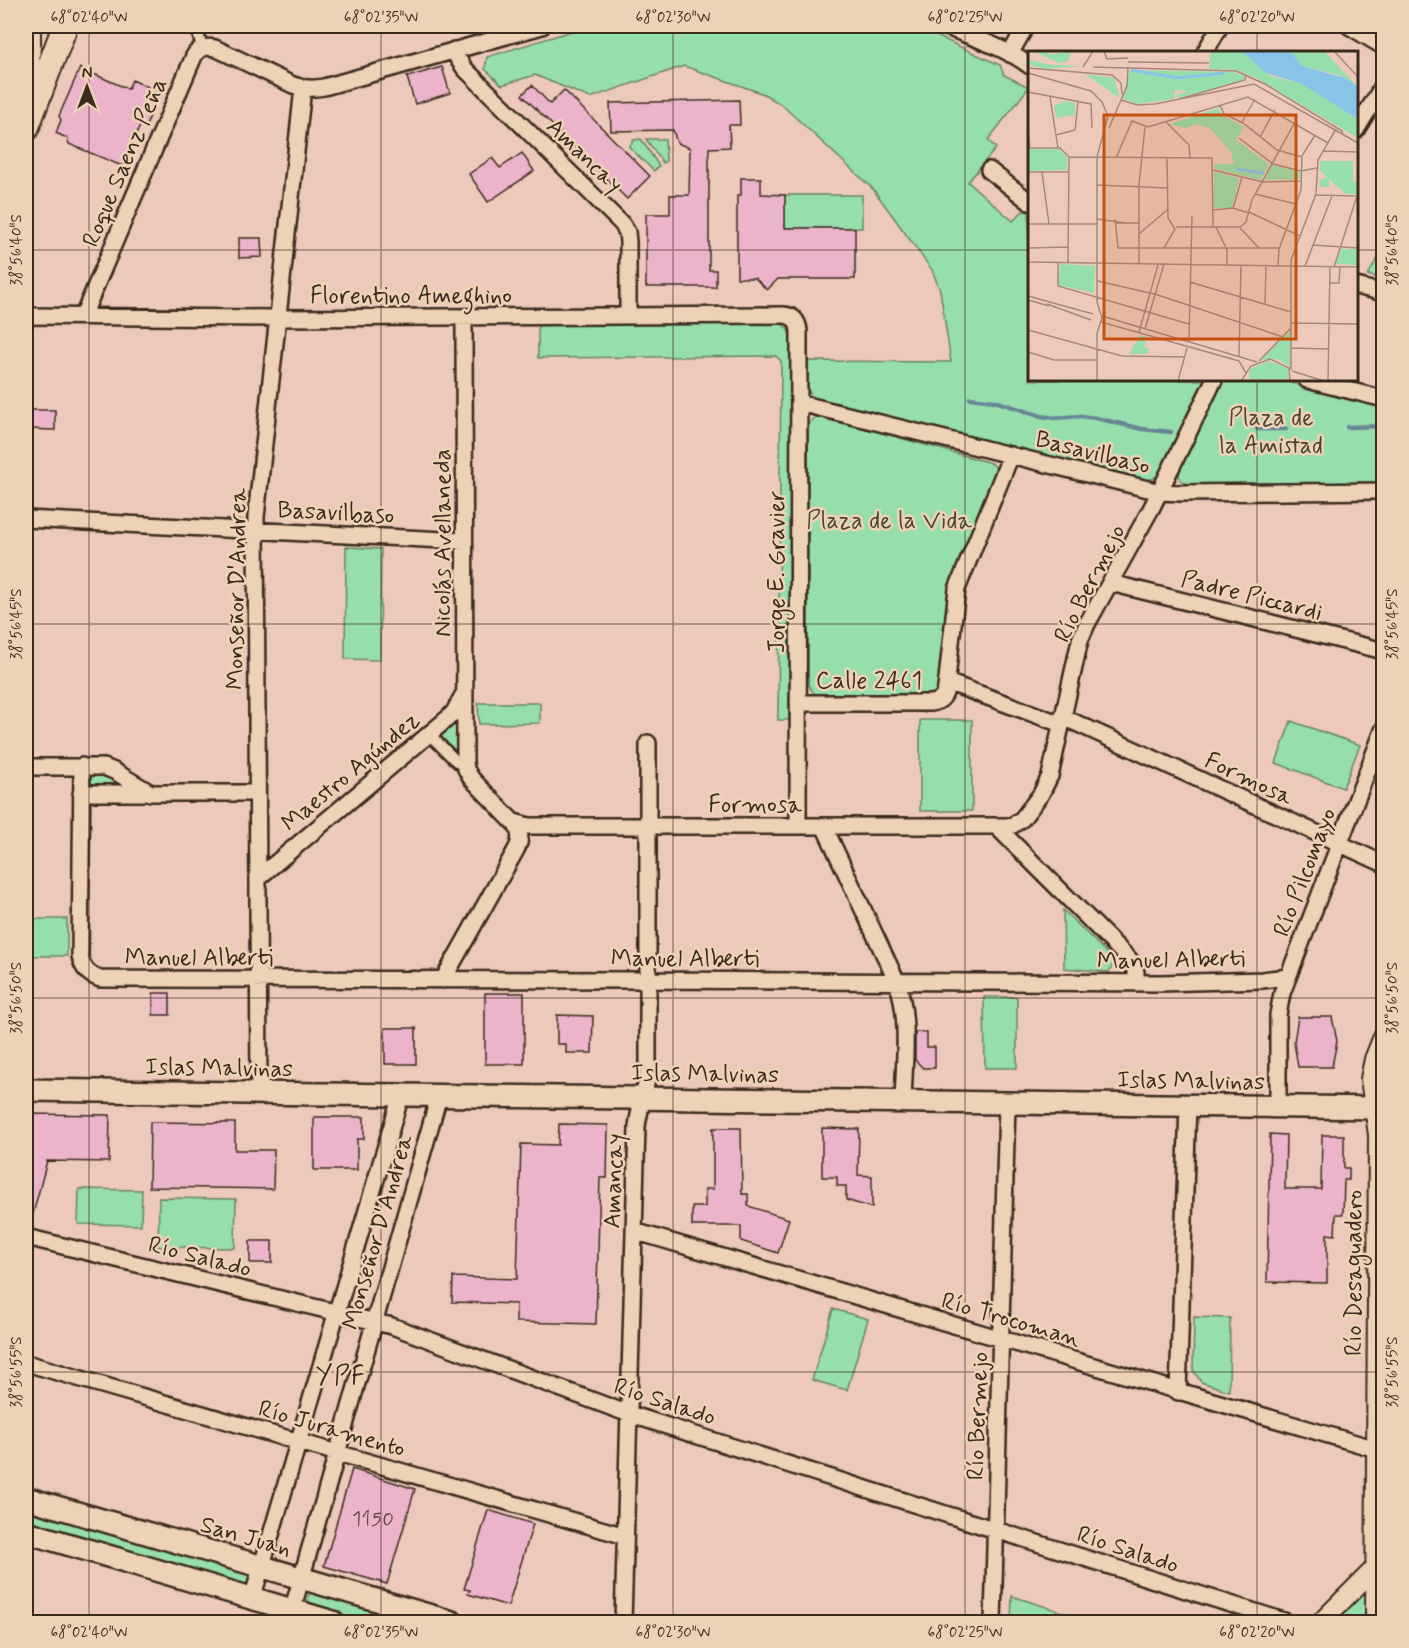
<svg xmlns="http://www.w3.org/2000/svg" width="1409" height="1648" font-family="Mynerve,sans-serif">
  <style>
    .green { fill: #96deac; stroke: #688465; stroke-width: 1.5 }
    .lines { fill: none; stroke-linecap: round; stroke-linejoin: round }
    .stream { stroke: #698697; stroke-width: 4.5 }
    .building { fill: #ebb4ca; stroke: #3b2a1e; stroke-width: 1.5 }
    .pedestrian-casing { stroke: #3b2a1e; stroke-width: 15 }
    .minor-casing { stroke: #3b2a1e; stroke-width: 20 }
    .tertiary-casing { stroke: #3b2a1e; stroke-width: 22 }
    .secondary-casing { stroke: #3b2a1e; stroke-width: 26 }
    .primary-casing { stroke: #3b2a1e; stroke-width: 28 }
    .pedestrian { stroke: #eed2b5; stroke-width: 10 }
    .minor { stroke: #eed2b5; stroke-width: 15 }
    .tertiary { stroke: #eed2b5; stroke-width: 18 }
    .secondary { stroke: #eed2b5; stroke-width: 21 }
    .primary { stroke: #eed2b5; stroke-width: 24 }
    .ticks { fill: none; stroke: #3b2a1e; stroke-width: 1.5; stroke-opacity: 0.45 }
    .labels { text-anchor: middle; stroke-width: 5; stroke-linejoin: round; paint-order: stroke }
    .number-label { font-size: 21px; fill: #674c49 }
    .street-label { font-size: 24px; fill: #3b2a1e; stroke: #eed2b5 }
    .park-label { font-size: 24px; fill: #494533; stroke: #eed2b5 }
    .neighbourhood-label { font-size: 26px; letter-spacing: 1.5px; fill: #3b2a1e; stroke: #eed2b5 }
    .inset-river { fill: none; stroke: #88c4e8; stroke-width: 3 }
    .inset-road { fill: none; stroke: #a6897c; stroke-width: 1.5 }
    .view { fill: #c55010; fill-opacity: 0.15; stroke: #c55010; stroke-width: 3 }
    .inset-edge { fill: none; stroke: #3b2a1e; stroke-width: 3 }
    .neatline { fill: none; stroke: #3b2a1e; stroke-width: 2 }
    .ticks-label { font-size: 15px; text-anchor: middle; fill: #3b2a1e }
  </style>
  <rect width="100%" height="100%" fill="#edc9bb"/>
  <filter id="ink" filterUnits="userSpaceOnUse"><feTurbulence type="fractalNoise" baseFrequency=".0167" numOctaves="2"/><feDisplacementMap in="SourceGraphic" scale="12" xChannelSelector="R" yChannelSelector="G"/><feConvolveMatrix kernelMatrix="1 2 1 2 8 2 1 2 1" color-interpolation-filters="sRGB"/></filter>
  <g filter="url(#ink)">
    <!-- green -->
    <path class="green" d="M588,26H915L1000,65L1004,75L1029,87L988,140L996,148L968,182L1013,221L1023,211L1029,212L1030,380H1206L1158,475L1152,479H1143L816,399C803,393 808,374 808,361L951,362L940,290L932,270L873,189L782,105L764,94L684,66L590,98L535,75L502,85L485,69L487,57Z
      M641,139L659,166L654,171L629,147L634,140Z
      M646,139H665L666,161L663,163Z
      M785,195H862V228H785Z
      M1383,249V279L1368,275Z
      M777,323C785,324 789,329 790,337L789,720H778L781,361L776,356L538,358V325Z
      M1224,380H1280L1383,407V483L1189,485L1181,481L1179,476L1180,469Z
      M816,417H824L991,463L996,468L995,474L953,579L940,688L935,696H819L813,692L808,684V429L810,422Z
      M346,547L381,549L380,660L345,659Z
      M478,703H540V723L479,724Z
      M920,720H972V811H920Z
      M455,721L456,722V750L455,751C449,747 442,740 441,733Z
      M1291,721L1360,745L1343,788L1276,763Z
      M101,772L118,782V784L94,785L90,783L89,778L92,773Z
      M1063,910L1115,961L1109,972L1064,968Z
      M26,919H67V956H26Z
      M984,997H1017V1068H985Z
      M79,1189L142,1190L141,1225L78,1224Z
      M159,1198L236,1199L235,1248L158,1247Z
      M833,1309L868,1319L847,1390L812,1380Z
      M1194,1317L1230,1318L1229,1391L1201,1382L1193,1370Z
      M26,1507L248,1573V1581L244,1587L26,1524Z
      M1368,1588V1622H1333Z
      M312,1592L427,1622H364L311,1606C307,1601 306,1596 312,1592Z
      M1012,1596L1081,1618L1080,1622H1011Z"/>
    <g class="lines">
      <!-- stream -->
      <path class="stream" d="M970,398L995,401L1041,416L1055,418L1080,416L1096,418L1142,429L1171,432
        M1347,427L1384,426
        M1257,429H1286"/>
    </g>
    <!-- building -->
    <path class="building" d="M442,67L450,93L415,104L407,77Z
      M80,68L128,89L132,80L160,92L145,128L140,126L122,166L69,144L67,138L56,133L61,120L59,116Z
      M532,85L550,104L564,90L650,176L627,199L522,95Z
      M739,100L740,125H729L730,147L709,148V270H716V287H646V214H670V195H689L690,148L677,143L673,130L611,131L610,103Z
      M522,153L534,171L488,202L469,174L492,158L500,168Z
      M741,178H761V194L785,195V228H855V279H778L767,290L755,278H737V195H741Z
      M239,238H261L262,257L239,258Z
      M26,410H55V430L26,429Z
      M153,993H170V1015H153Z
      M485,993H524V1064H485Z
      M557,1015L593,1016L592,1053H566V1044H557Z
      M1298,1017H1332L1337,1041L1332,1067H1298L1294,1042Z
      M385,1028H416V1064H385Z
      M915,1032H927V1047H935V1068H923L915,1060Z
      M26,1114L110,1115L109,1162L47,1161L30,1225L26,1224Z
      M314,1117H364V1139H357V1170H314Z
      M150,1122L235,1123V1150H274L273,1189L149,1187Z
      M559,1124L608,1125L607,1178H600L596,1324L516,1322V1304L452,1302L453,1277L517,1279L521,1144L558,1145Z
      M713,1128H741L742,1194H748V1206L789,1219L778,1253L741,1241V1226H692V1207H705V1189H713Z
      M822,1128L859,1129L858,1175L872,1176V1208L846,1200V1186H837V1177H822Z
      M1270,1134L1286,1135L1285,1189H1321L1322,1135H1344V1168H1349V1180H1344L1343,1214H1336L1335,1235L1327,1234V1283L1267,1282Z
      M250,1241H272V1263H250Z
      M352,1469L415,1489L387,1584L324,1566Z
      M488,1510L533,1524L508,1606L468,1594L470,1590L464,1589Z"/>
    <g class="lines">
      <defs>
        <path id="pedestrian" d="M199,26V37L202,47
          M429,734L454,759L466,769"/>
        <path id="minor" d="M945,26C973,38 1005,47 1030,66
          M1349,26L1384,47
          M454,50L458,59L465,69L622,224L627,232L628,242V316
          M1205,52L1220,26
          M1010,54L1026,26
          M1356,130L1384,84
          M989,170L1030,202
          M1356,286L1384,293
          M26,316L278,318L783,315C793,315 798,321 799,331L798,826
          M83,316L194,56C199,47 206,46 215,48L293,85C304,89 313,89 324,87L542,26
          M1307,380L1384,399
          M799,403L1160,492L1182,493L1384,491
          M26,519L464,541
          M1111,583L1384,651
          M947,682L1061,724
          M798,703H931C940,702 945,697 946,688L957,589L1011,455
          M1063,717L1384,864
          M82,766L80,956C82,967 88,975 100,979L648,980L1160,983L1262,980L1287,977
          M26,767H104L114,771L151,793
          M81,793H257
          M514,822L529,826H1007L1013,825L1022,819L1041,794L1050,776L1080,640L1087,624L1152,507L1214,380
          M824,826L897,982C910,1017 904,1064 903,1102
          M996,826L1130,960L1136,972V983
          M258,878L447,719L454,712L463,695
          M443,980L517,848C521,840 521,833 516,825L471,778L466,769L465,762L464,317
          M259,1093L256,517L303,88
          M1278,1106V1015L1282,993L1384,728
          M634,1231L1376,1449
          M26,1237L392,1326L629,1414L1287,1622
          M26,1363L625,1536
          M1178,1392L1188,1105
          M252,1599L401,1095
          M292,1611L439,1096
          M623,1622L637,1127C639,1108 646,1091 648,1072V743
          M993,1622L1007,1103"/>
        <path id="tertiary" d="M1321,1622L1375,1568
          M1375,1622L1378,1135L1370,1079L1374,1059L1384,1034"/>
        <path id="secondary" d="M26,1090L1384,1108
          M26,1498L452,1622
          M26,1532L333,1622"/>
        <path id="primary" d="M26,73L28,46V26
          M26,129L65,26"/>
      </defs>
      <!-- pedestrian casing -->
      <use href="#pedestrian" class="pedestrian-casing"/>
      <!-- minor casing -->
      <use href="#minor" class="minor-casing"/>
      <!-- tertiary casing -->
      <use href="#tertiary" class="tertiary-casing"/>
      <!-- secondary casing -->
      <use href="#secondary" class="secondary-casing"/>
      <!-- primary casing -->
      <use href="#primary" class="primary-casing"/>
      <!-- pedestrian -->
      <use href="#pedestrian" class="pedestrian"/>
      <!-- minor -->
      <use href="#minor" class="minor"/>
      <!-- tertiary -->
      <use href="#tertiary" class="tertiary"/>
      <!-- secondary -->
      <use href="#secondary" class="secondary"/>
      <!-- primary -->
      <use href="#primary" class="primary"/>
    </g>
  </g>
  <!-- ticks -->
  <path class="ticks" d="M89,26V1622M381,26V1622M673,26V1622M965,26V1622M1257,26V52M26,250H1030M1356,250H1384M1257,380V1622M26,624H1384M26,998H1384M26,1372H1384"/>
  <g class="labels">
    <!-- number labels -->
    <g class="number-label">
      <text x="373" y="1525">1150</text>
    </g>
    <!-- street labels -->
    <g class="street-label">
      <text transform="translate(585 155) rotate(44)" y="8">Amancay</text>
      <text transform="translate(124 162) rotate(-67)" y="8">Roque Saenz Peña</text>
      <text x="411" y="303">Florentino Ameghino</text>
      <text transform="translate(1093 452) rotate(14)" y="8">Basavilbaso</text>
      <text transform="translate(336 512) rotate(3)" y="8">Basavilbaso</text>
      <text transform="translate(442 543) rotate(-90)" y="8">Nicolás Avellaneda</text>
      <text transform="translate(776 572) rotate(-90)" y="8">Jorge E. Gravier</text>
      <text transform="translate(1089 583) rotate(-63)" y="8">Río Bermejo</text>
      <text transform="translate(236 589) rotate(-89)" y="8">Monseñor D'Andrea</text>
      <text transform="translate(1252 595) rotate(14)" y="8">Padre Piccardi</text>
      <text x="869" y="688">Calle 2461</text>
      <text transform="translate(350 771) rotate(-40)" y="8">Maestro Agúndez</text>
      <text transform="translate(1249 778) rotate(25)" y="8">Formosa</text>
      <text x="755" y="812">Formosa</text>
      <text transform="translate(1304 872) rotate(-69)" y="8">Río Pilcomayo</text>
      <text x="199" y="965">Manuel Alberti</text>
      <text x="685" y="966">Manuel Alberti</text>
      <text transform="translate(1171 959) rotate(-1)" y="8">Manuel Alberti</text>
      <text transform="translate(219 1067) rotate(1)" y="8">Islas Malvinas</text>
      <text transform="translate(705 1073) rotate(1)" y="8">Islas Malvinas</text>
      <text transform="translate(1191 1080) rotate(1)" y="8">Islas Malvinas</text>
      <text transform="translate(613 1181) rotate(-88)" y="8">Amancay</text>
      <text transform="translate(377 1232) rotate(-74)" y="8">Monseñor D'Andrea</text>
      <text transform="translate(200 1256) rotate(14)" y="8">Río Salado</text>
      <text transform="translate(1353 1273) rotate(-90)" y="8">Río Desaguadero</text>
      <text transform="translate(1011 1319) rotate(16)" y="8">Río Trocoman</text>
      <text transform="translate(665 1401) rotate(18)" y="8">Río Salado</text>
      <text transform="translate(977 1416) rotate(-88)" y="8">Río Bermejo</text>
      <text transform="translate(332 1428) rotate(16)" y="8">Río Juramento</text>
      <text transform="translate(246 1536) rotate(16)" y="8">San Juan</text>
      <text transform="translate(1128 1549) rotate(18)" y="8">Río Salado</text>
    </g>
    <!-- park labels -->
    <g class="park-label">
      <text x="1271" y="425">Plaza de<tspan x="1271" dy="28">la Amistad</tspan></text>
      <text x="889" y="528">Plaza de la Vida</text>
    </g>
    <!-- neighbourhood labels -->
    <g class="neighbourhood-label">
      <text x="341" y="1384">YPF</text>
    </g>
  </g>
  <!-- overview -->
  <g transform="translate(1028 51)">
    <rect width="330" height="330" fill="#edc9bb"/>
    <path d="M5,0H22L20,4L43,0L40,10L31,12ZM183,0H213L242,25L272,32L294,44L330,68V87L228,27L208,19L181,18ZM262,0H296L330,36L311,24L274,15ZM0,9L24,14L53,15L16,18L0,13ZM101,19L205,21L217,25L216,29L151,47L148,44L159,40L147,39L146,48L109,53L95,48ZM57,23L86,27L91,44L90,46ZM38,50L47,52V64L28,67L26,55ZM190,57L194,64L216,76L208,89L241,113L233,129L187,118L186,113H206L203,101L182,77L169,73L157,77L142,73ZM0,98H31L39,106V119L0,120ZM292,110H325V131H330V143H318L301,128V136H292V128L300,127L292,120ZM244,114L272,121L273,128L237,129ZM186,121L211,127L204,157H186ZM313,198H330V214L308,213ZM32,213L67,215L66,242L30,234ZM262,280V316L250,308L233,309ZM112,284L119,286L116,296L121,298L119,303H101ZM241,310L261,318L260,328H221L222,318Z" fill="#96deac"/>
    <path d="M213,0H262L274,15L317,27L330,36V68L272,32L238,22Z" fill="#88c4e8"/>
    <path class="inset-river" d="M103,19L150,27L197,22M208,118L236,122"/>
    <path class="inset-road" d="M76,0L79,8L100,7M306,0L330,26M100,11L181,12M55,16L65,0M65,16L208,20L237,33L314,80L315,84M0,17L84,24L93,32L94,43M0,22L63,40L74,51L80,65L69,106V251L74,267L69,282V330M0,41L63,53L64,77M22,46L30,97M151,48L217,29L218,25M93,49L109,54L127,53L226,33L330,92M192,54L196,63L215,72L249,99L274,106M138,71L161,94L162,107M214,71L227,48M81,77L99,35L100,16M0,79L2,97M28,84L47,79L50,51M232,86L247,59M211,87L245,113L273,120L289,117M0,97H32L41,106L184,107L185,176M295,100L330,101M88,107L104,70L120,76L220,46L300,92M185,119L235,131L274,130M0,121H40M14,121L21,173M69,134L139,137M227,143L268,153M288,144L328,145M205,157L214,126M185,159L205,157L221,162M221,161L272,185M69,168L97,172M87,168L90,197H251M87,172H111M0,173H69M148,176H212M188,176L199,199V214M212,176L218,171L224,149L267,71M212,177L231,197M111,183L139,159M285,194L330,197M0,197L40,196M136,197L147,178L140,167L139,107M0,211L330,216M30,212V235L161,273M40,212L41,106M111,212V134L117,76M250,214L251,198L273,139L274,105L287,84M277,215L304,145M306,216L329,145M70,230L130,244L255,286M162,231L263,261M302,232H311L312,216M330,238V305M0,245L65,263M0,249L21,255M19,253L63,269M237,253L238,216M74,265L229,311M73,271L211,310L218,322M263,272L330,273M117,278L136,213M0,279L94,305L157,306M111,281L130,214M161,290L164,165M263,297L300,298M0,301L26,309H69M211,305L213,214M231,310L263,277M263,319V209L288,143L290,109L308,78M264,320L296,330M150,330L159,297M213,330L223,315L242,308L261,317L262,330M300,330L302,215"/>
    <path class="view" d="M76,64H268V288H76Z"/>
    <rect width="330" height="330" class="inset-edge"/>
  </g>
  <!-- margin -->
  <rect width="1409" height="1648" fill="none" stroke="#eed2b5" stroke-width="66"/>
  <!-- north arrow -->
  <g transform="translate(87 87)" stroke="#eed2b5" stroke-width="4.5" paint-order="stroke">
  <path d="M0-4.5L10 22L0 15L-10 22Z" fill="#3b2a1e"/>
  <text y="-9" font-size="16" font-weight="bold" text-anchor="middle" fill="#3b2a1e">N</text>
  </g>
  <rect x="33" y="33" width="1343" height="1582" class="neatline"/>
  <g class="ticks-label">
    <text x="89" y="22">68°02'40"W</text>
    <text x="381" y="22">68°02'35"W</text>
    <text x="673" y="22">68°02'30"W</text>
    <text x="965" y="22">68°02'25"W</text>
    <text x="1257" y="22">68°02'20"W</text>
    <text transform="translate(16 250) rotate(-90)" y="5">38°56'40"S</text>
    <text transform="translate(1392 250) rotate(-90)" y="5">38°56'40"S</text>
    <text transform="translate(16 624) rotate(-90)" y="5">38°56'45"S</text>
    <text transform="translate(1392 624) rotate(-90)" y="5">38°56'45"S</text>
    <text transform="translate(16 998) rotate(-90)" y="5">38°56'50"S</text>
    <text transform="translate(1392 998) rotate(-90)" y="5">38°56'50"S</text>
    <text transform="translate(16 1372) rotate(-90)" y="5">38°56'55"S</text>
    <text transform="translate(1392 1372) rotate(-90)" y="5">38°56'55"S</text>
    <text x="89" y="1637">68°02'40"W</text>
    <text x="381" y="1637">68°02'35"W</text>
    <text x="673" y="1637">68°02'30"W</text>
    <text x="965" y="1637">68°02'25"W</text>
    <text x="1257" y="1637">68°02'20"W</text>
  </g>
</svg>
